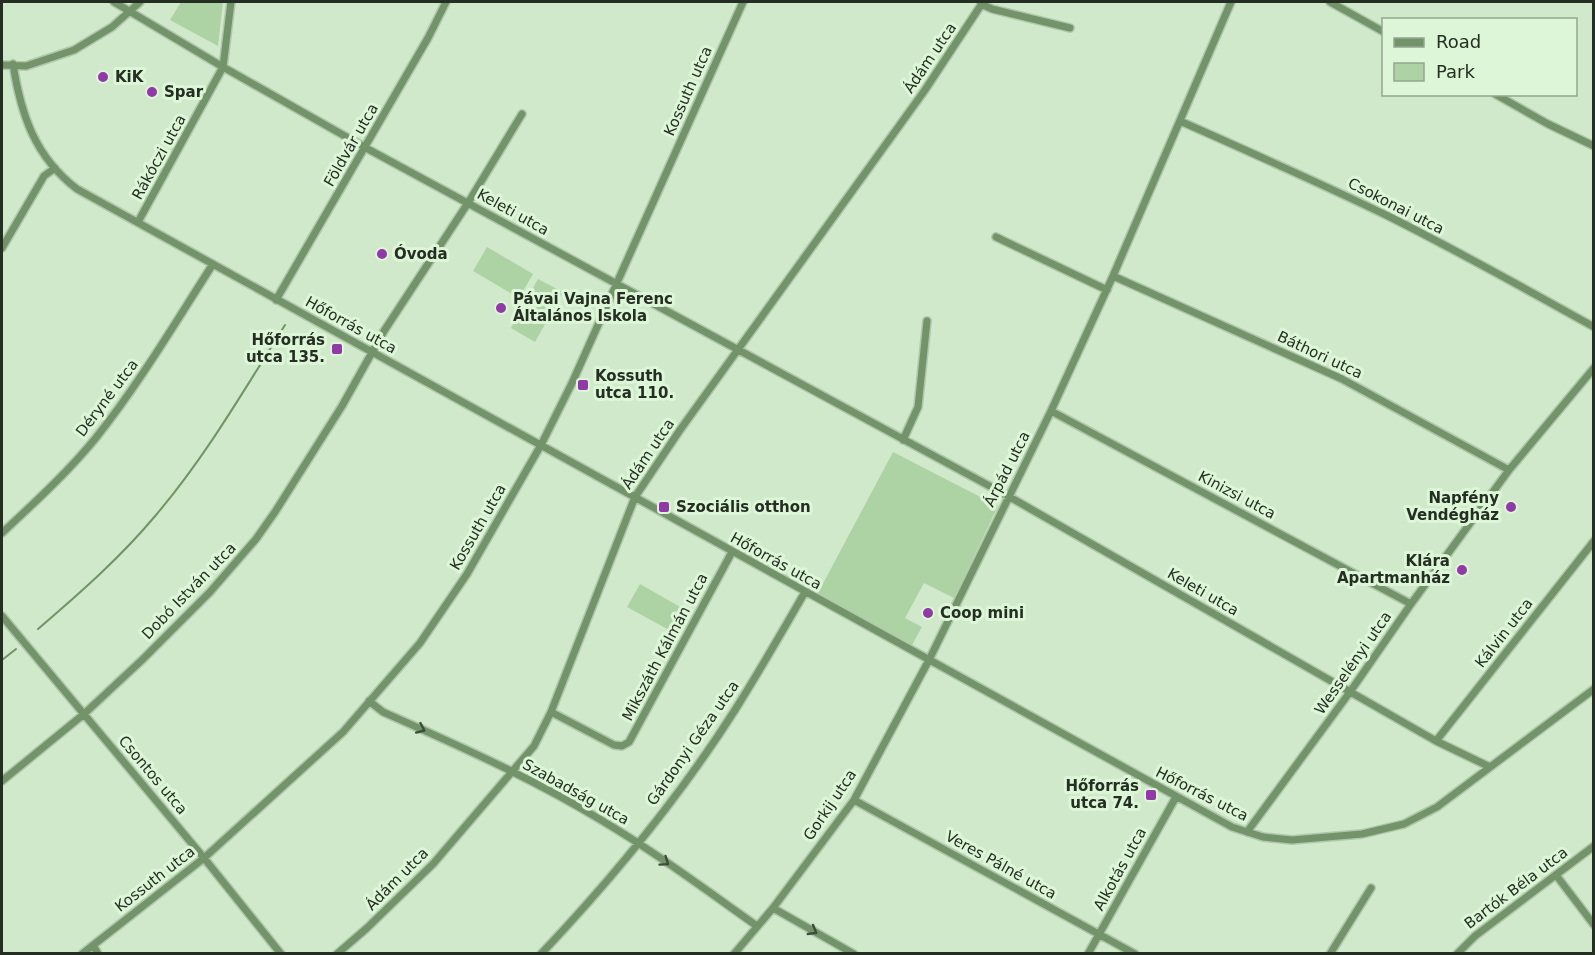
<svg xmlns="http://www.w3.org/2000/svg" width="1595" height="955" font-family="'DejaVu Sans',sans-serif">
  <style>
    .green { fill: #add3a4 }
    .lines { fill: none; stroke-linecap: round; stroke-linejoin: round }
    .stream { stroke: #709466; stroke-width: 2 }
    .street-casing { stroke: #b1c7ac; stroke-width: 10 }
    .street { stroke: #73946a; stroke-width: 7 }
    .oneway { stroke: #3c4d38 }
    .poi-dot { fill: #9139a6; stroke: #ddf6d7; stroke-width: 2 }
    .labels { text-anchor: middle; stroke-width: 6; stroke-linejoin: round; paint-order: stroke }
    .street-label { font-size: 15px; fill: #242e22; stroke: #ddf6d7 }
    .poi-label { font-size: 15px; font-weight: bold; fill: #242e22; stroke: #ddf6d7; text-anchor: start }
  </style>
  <rect width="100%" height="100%" fill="#d0e9ca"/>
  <!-- green -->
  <path class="green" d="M181,2H223L218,46L170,20Z
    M487,247L533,274L519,298L473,271Z
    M538,279L563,292L535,342L511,328Z
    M893,452L998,506L954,598L924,583L905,618L922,627L912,645L818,593Z
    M640,584L682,608L669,630L627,607Z"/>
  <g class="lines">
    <!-- stream -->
    <path class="stream" d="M38,629C80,593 121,557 156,515C206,456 244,390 285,325
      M2,660L16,649"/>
    <defs>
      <path id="street" d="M114,2L223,67L366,148L1008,496L1436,741L1490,767
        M1330,2L1384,32
        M981,4L992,9L1070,28
        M13,64C21,115 35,157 77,189L1232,827L1263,837L1292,840L1362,834L1404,824L1437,807L1594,689
        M2,65L26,66L74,50L112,27L140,2
        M1495,94L1548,124L1594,146
        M1180,121C1250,152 1320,183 1388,216C1458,251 1526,289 1594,327
        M138,222L223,67L231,2
        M996,237L1107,290
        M2,248L44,176L55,168
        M1113,276L1342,379L1509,470
        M276,300L428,38L446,2
        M1051,411L1411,604
        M903,440L918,407L927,321
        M2,533C34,503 67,473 95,439C139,384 175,323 213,264
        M2,616L204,858L281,954
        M369,701L383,712C457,745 532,778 601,820C655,852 706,890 757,926
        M551,712L614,745L622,746L629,742L732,552
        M1436,741L1594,541
        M2,781L84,714L142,660L210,592L256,539L275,512L342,406L384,331L468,203L522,114
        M854,800L1135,954
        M1247,832L1350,692L1411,604L1509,470L1594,368
        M1556,875L1594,925
        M773,908L854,954
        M93,945L98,954
        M82,954L204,858L343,732L420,643L467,574L541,445L572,383L743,2
        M337,954L367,928L433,864L534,746L551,712L635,497L680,430L925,90L983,2
        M541,954C612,879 679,798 735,710C759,672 782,632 805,592
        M734,954L773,908L854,800L929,660L1051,411L1113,276L1231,2
        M1088,954L1176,797
        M1330,954L1371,888
        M1457,954L1475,936L1594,846"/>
    </defs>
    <!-- street casing -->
    <use href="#street" class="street-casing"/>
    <!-- street -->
    <use href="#street" class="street"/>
  </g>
  <!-- one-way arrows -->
  <defs><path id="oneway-chevron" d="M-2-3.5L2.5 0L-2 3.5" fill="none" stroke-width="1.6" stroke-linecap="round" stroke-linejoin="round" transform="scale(1.5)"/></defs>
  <g class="oneway">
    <use href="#oneway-chevron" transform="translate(421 729) rotate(24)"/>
    <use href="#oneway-chevron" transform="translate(665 862) rotate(35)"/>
    <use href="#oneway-chevron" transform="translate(813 931) rotate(30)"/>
  </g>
  <!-- markers -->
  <g class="poi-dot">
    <circle cx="103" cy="77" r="6"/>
    <circle cx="152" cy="92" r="6"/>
    <circle cx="382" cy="254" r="6"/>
    <circle cx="501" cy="308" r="6"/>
    <rect x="331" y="343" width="12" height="12" rx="3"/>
    <rect x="577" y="379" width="12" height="12" rx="3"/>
    <rect x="658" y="501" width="12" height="12" rx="3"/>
    <circle cx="1511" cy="507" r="6"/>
    <circle cx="1462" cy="570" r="6"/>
    <circle cx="928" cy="613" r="6"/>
    <rect x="1145" y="789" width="12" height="12" rx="3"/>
  </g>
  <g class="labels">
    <!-- street labels -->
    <g class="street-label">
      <text transform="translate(930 58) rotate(-56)" y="5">Ádám utca</text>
      <text transform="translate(688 91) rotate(-66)" y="5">Kossuth utca</text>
      <text transform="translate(351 145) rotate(-60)" y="5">Földvár utca</text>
      <text transform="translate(159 157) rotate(-61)" y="5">Rákóczi utca</text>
      <text transform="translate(1396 206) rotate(27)" y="5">Csokonai utca</text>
      <text transform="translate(513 212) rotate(29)" y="5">Keleti utca</text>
      <text transform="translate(351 325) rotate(29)" y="5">Hőforrás utca</text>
      <text transform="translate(1320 355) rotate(25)" y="5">Báthori utca</text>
      <text transform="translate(107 398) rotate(-53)" y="5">Déryné utca</text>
      <text transform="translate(648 454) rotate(-56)" y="5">Ádám utca</text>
      <text transform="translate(1007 469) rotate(-63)" y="5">Árpád utca</text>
      <text transform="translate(1237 495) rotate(28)" y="5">Kinizsi utca</text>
      <text transform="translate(478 527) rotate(-60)" y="5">Kossuth utca</text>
      <text transform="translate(776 561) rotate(29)" y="5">Hőforrás utca</text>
      <text transform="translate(189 591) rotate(-46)" y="5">Dobó István utca</text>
      <text transform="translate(1203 592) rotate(30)" y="5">Keleti utca</text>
      <text transform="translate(1504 633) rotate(-52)" y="5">Kálvin utca</text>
      <text transform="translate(665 647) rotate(-62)" y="5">Mikszáth Kálmán utca</text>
      <text transform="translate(1353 663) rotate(-55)" y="5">Wesselényi utca</text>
      <text transform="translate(693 743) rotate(-55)" y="5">Gárdonyi Géza utca</text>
      <text transform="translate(153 775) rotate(50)" y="5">Csontos utca</text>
      <text transform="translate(576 792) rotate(29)" y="5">Szabadság utca</text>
      <text transform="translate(1202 794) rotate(27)" y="5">Hőforrás utca</text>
      <text transform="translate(830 805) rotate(-56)" y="5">Gorkij utca</text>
      <text transform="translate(1001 865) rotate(29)" y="5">Veres Pálné utca</text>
      <text transform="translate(1120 869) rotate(-61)" y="5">Alkotás utca</text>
      <text transform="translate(155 879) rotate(-38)" y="5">Kossuth utca</text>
      <text transform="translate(397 879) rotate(-45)" y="5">Ádám utca</text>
      <text transform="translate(1516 888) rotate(-37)" y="5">Bartók Béla utca</text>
    </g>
    <!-- poi labels -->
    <g class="poi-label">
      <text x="115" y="82">KiK</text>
      <text x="164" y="97">Spar</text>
      <text x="394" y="259">Óvoda</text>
      <text x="513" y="304">Pávai Vajna Ferenc<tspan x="513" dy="17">Általános Iskola</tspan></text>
      <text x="325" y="345" text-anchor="end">Hőforrás<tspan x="325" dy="17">utca 135.</tspan></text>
      <text x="595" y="381">Kossuth<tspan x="595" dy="17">utca 110.</tspan></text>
      <text x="1499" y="503" text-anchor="end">Napfény<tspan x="1499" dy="17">Vendégház</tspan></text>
      <text x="676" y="512">Szociális otthon</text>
      <text x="1450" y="566" text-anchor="end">Klára<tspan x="1450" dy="17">Apartmanház</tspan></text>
      <text x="940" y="618">Coop mini</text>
      <text x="1139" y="791" text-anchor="end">Hőforrás<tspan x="1139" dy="17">utca 74.</tspan></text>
    </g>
  </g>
  <!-- border -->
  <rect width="1595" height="955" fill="none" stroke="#242e22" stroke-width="6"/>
  <!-- legend -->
  <rect x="1382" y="18" width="195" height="78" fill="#ddf6d7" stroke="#93a68f" stroke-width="1.5"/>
  <rect x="1394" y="38" width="30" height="9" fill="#73946a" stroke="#93a68f" stroke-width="1.5"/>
  <text x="1436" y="48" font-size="18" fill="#242e22">Road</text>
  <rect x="1394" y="63" width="30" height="18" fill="#add3a4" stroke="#93a68f" stroke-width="1.5"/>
  <text x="1436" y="78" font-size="18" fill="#242e22">Park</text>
</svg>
